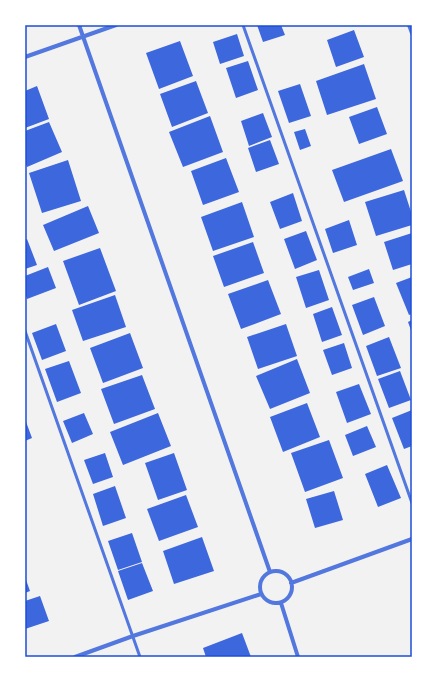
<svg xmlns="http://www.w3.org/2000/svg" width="437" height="682" font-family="'Open Sans',sans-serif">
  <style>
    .building { fill: #3d67dc }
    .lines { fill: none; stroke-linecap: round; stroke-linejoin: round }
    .service { stroke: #5277de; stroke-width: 3 }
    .minor { stroke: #5277de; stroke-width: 4 }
    .neatline { fill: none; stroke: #1d4ed8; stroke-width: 1.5 }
  </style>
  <rect width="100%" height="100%" fill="#f2f2f2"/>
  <!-- building -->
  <path class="building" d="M257,25H281L285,35L263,42Z
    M354,30L364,57L336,67L327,40Z
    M237,34L244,56L220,64L213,42Z
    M180,41L193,76L159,89L146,53Z
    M248,61L258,90L236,98L226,68Z
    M364,64L376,99L327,115L316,81Z
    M196,81L208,113L172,127L160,94Z
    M300,84L311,116L289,123L278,91Z
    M37,86L49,119L25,128V91Z
    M377,107L387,134L359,144L349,117Z
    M263,113L272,137L249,146L241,121Z
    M210,116L223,152L183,167L169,132Z
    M49,122L62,152L27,167L25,162V131Z
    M305,129L311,146L300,150L294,132Z
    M270,140L279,164L256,172L248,148Z
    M391,149L403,181L344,202L332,170Z
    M226,158L239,192L203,205L191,171Z
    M68,160L81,201L42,213L29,173Z
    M404,190L412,215V225L376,236L365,202Z
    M293,193L302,221L280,229L270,202Z
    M242,202L254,237L213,251L201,217Z
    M88,206L99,233L54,251L43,225Z
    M349,220L357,245L333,253L325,229Z
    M306,231L317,260L295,269L284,239Z
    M412,233V264L393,270L384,242Z
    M27,239L37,265L25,269V240Z
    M253,242L264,273L224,287L213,256Z
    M100,248L116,291L79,305L63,261Z
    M48,267L56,288L27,299L25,293V276Z
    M369,269L374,283L353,290L348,277Z
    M319,270L329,300L306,308L296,277Z
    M412,277V314L409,315L396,283Z
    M268,280L281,314L241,329L228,294Z
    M115,295L126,327L83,341L72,310Z
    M374,297L385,326L363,335L352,305Z
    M332,307L342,335L322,342L313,314Z
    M412,320V333L408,322Z
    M56,324L66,351L42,360L32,333Z
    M286,324L297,356L258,369L247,337Z
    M130,333L143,368L103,383L90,348Z
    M389,337L401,368L377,376L366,346Z
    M344,343L352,368L332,375L323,350Z
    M297,359L310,393L270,409L256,376Z
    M69,361L81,393L57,402L45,369Z
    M400,371L411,400L389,408L378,379Z
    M142,375L155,409L114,424L101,389Z
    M359,384L371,414L347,423L336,392Z
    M307,403L320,437L283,452L270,417Z
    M412,410V446L404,449L392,418Z
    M84,413L93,434L72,443L63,421Z
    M158,413L171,446L123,465L110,432Z
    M25,419L32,438L25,441Z
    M367,426L376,447L353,456L345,435Z
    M329,440L343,478L305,492L291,453Z
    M105,453L113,477L93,484L84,460Z
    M174,453L187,490L158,500L145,463Z
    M387,465L401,498L378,507L365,474Z
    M115,486L126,518L103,526L93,494Z
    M334,491L343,520L315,528L306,499Z
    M186,495L198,527L159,541L147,509Z
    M132,533L142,562L118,570L108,541Z
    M202,537L214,571L174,584L163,551Z
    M142,563L153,591L128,600L118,571Z
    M25,577L30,591L25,593Z
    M40,596L49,621L25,629V601Z
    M242,633L251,657H206L203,648Z"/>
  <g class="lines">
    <!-- service -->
    <path class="service" d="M243,25L412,503
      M25,331L140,657"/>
    <!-- minor -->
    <path class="minor" d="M79,25L270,572
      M409,25L412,33
      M25,57L116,25
      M260 587a16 16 0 1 1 32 0a16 16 0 1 1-32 0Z
      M291,583L412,539
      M281,603L298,657
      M75,657L133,636L261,594"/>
  </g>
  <!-- border -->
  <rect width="437" height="682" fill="none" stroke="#ffffff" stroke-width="52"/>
  <rect x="26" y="26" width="385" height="630" class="neatline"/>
</svg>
